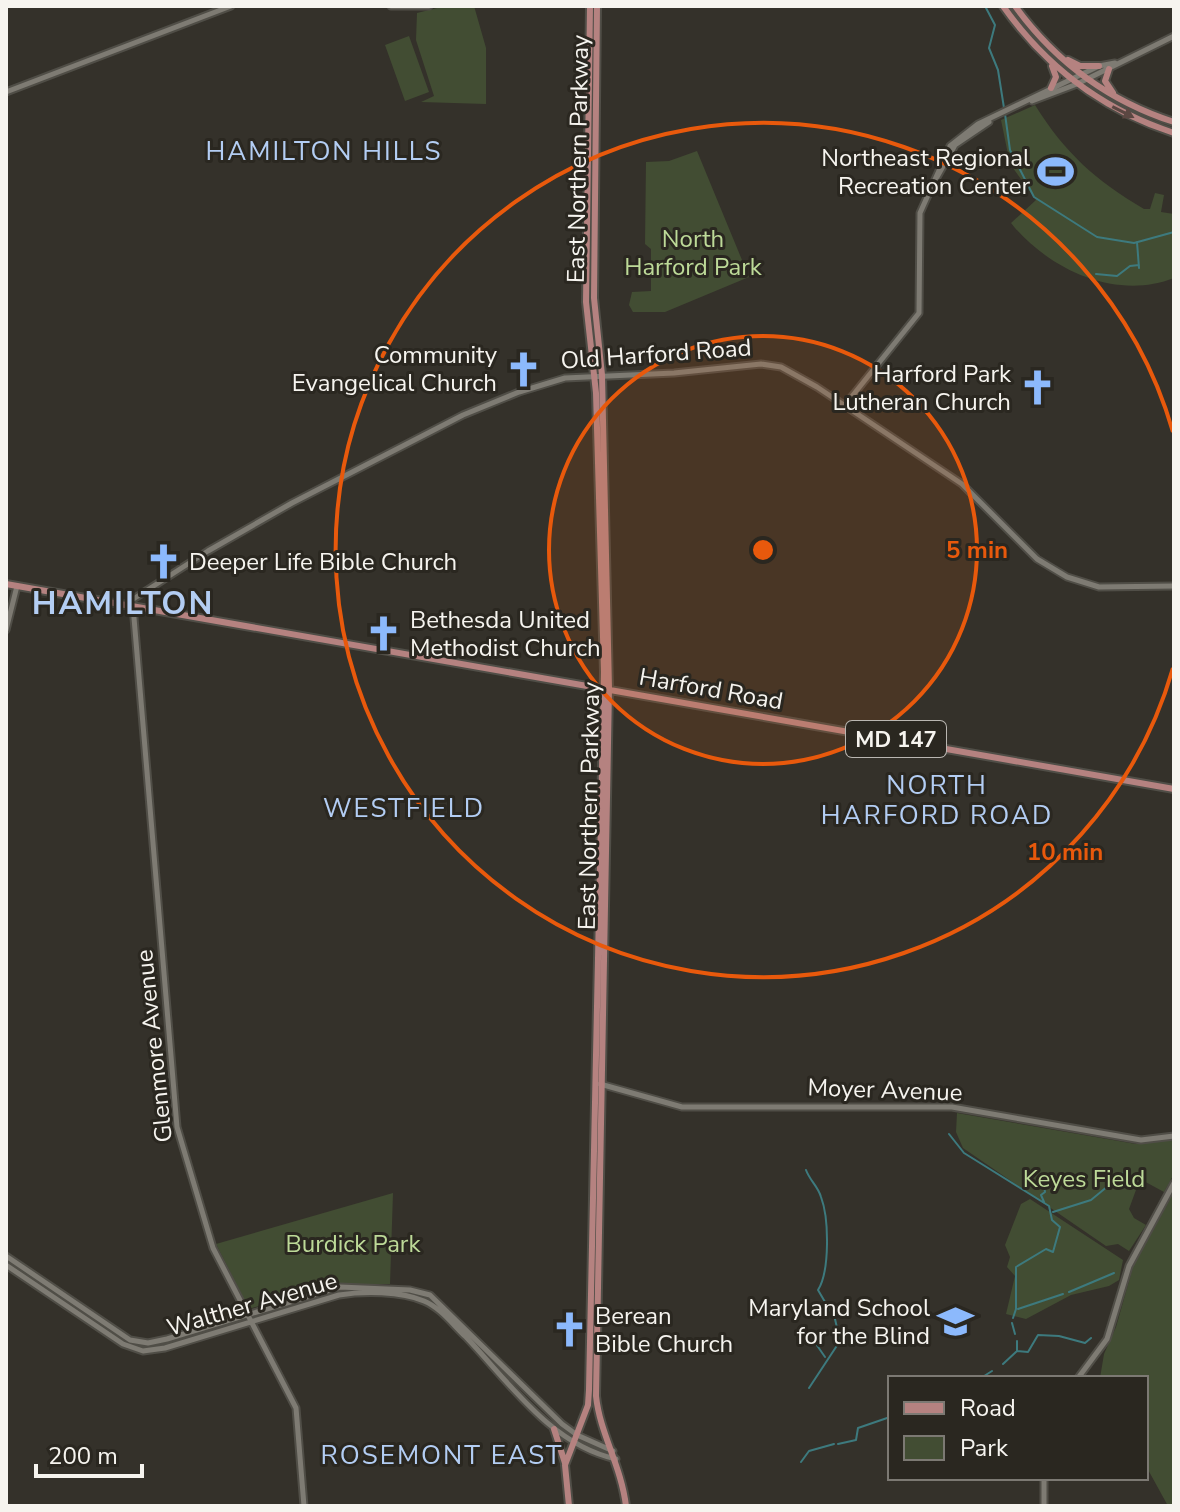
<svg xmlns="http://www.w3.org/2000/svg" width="1180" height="1512" font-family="'Nunito Sans',sans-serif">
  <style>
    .green { fill: #424d33 }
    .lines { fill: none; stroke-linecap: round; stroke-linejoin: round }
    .stream { stroke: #3d7a7e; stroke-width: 2 }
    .secondary-casing { stroke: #504e47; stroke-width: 9 }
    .primary-casing { stroke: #504e47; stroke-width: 10 }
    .secondary { stroke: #7e7b73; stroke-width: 5 }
    .primary { stroke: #b58280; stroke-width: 6 }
    .oneway { fill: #5b4742 }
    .ring { fill: none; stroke: #e8590c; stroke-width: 4 }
    .labels { text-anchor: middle; stroke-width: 6; stroke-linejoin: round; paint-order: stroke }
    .shield { fill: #2a2720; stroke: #b9b6b1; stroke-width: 2 }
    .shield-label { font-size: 22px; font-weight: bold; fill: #f6f4ef }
    .poi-label { font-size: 24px; fill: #f6f4ef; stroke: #2a2720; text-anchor: end }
    .street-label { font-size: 24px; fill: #f6f4ef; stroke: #2a2720 }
    .park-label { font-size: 24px; fill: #bdda98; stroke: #2a2720 }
    .neighbourhood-label { font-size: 26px; letter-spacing: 2px; fill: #b3cdf3; stroke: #2a2720 }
    .district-label { font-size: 32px; font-weight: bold; letter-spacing: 2px; fill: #b3cdf3; stroke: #2a2720 }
    .centre { fill: #e8590c; stroke: #2a2720; stroke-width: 4 }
    .ring-label { font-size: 24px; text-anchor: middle; font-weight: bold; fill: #e8590c; stroke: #2a2720; stroke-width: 6; stroke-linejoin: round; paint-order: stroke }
  </style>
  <rect width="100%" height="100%" fill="#34312a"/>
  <!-- green -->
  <path class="green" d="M445,6H474L486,48V104L421,102L434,96L416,40L417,13Z
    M409,36L429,92L405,101L385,45Z
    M1035,105C1065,153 1095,180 1144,209H1150L1155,193L1164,195L1161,212L1174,214V278C1118,300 1054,272 1015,228L1011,223L1036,200L1010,164L1001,120Z
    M697,151L749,277L665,312H633L629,305L632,292L651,291V249L645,244L646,162L669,161Z
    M957,1113L1136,1144L1174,1140V1174L1164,1192L1140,1179L1129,1209L1134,1218L1146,1225L1129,1251L1118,1244L1106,1246L963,1148L956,1132Z
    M1174,1192V1506H1168L1146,1466V1378H1100L1104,1354L1116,1327L1133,1267Z
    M393,1193L390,1284H331L249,1309L216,1244Z
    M1030,1199L1123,1260L1119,1280L1109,1286L1071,1295L1026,1319L1006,1314L1015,1276L1007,1267L1010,1257L1005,1245L1021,1204Z"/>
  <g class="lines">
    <!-- stream -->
    <path class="stream" d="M985,6L995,25L989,48L998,70L1004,108
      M1005,114L1010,150L1034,197L1097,237L1134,243L1174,232
      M1137,242L1139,268
      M1096,274L1117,276L1130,266L1139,265
      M949,1134L964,1153L1049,1206L1052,1220L1060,1227L1053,1252L1046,1249L1016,1267V1309L1013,1318
      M806,1170C810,1181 818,1186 821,1197C829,1218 830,1271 818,1290L835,1319L840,1341L809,1388
      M1044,1202L1041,1195L1045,1192L1044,1185
      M1053,1212L1091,1200L1125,1172
      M1069,1292L1114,1273
      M1018,1309L1063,1294
      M1012,1323L1015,1334
      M806,1340L816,1344L825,1357
      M1017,1351L1028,1352L1038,1335L1059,1336L1085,1343L1091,1338
      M1003,1364L1017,1351V1341
      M981,1378L992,1371
      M838,1444L856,1440L858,1428L890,1417
      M801,1462L809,1451L834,1444"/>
    <defs>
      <path id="secondary" d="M391,6H429
        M6,92L231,6
        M1032,101L1077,84L1174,36
        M937,177L955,145L989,122
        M845,405L919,313L920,213L950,146L978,124L1099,66L1115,63
        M124,605L208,551L292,503L463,415L519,392L565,378L674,373L761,364L781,367L817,387L962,484L1037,559L1067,577L1099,587L1174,586
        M133,606L177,1127L213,1248L296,1408L304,1506
        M6,630L17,586
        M600,1084L682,1107H952L1141,1140L1174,1136
        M6,1256L130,1340L148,1343L167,1339L340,1287L410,1290L430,1295L562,1424L577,1435L613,1451
        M6,1265L123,1344L143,1351L165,1348L339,1295C363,1291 401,1291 424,1301C441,1308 453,1325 466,1337C509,1382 551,1445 616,1459
        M1078,1378L1107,1339L1129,1266L1174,1183
        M1044,1506V1478"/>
      <path id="primary" d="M597,6L594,298L602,375L609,689L596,1396C600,1434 621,1465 626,1506
        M1003,6C1046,67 1104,110 1174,133
        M1015,6C1055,61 1109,101 1174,122
        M1068,60L1080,66H1099
        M1109,69L1105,81L1113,93
        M1051,88L1056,77L1052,66
        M6,584L1174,789
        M554,1429L565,1463
        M569,1506L565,1465L588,1405L589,1390L604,672L596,393L586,302L590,6"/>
    </defs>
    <!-- secondary casing -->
    <use href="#secondary" class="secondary-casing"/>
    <!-- primary casing -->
    <use href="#primary" class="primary-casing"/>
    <!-- secondary -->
    <use href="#secondary" class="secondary"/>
    <!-- primary -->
    <use href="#primary" class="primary"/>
  </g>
  <!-- one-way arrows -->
  <defs><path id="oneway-solid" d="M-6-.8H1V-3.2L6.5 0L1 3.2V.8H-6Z" transform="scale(2)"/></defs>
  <use class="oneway" href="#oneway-solid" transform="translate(1123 112) rotate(27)"/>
  <!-- distance rings -->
  <circle cx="763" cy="550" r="214" fill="#e8590c" fill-opacity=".12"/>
  <g class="ring">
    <circle cx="763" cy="550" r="214"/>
    <path d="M1173 668A427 427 0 1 1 1173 432"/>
  </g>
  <!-- icons -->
  <defs>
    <symbol id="stadium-bare" viewBox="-9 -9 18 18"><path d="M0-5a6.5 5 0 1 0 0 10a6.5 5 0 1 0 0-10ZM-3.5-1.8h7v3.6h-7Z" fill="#8cb9fc" stroke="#2a2720" stroke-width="2.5" paint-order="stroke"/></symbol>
    <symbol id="church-bare" viewBox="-9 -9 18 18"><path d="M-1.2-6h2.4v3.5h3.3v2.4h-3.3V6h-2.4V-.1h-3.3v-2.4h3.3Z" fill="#8cb9fc" stroke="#2a2720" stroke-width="2.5" paint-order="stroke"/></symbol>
    <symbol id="school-bare" viewBox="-9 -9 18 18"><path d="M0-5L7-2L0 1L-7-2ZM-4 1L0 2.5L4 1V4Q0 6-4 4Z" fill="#8cb9fc" stroke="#2a2720" stroke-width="2.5" paint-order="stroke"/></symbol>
  </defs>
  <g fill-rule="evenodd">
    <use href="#stadium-bare" x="1030" y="146" width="51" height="51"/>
    <use href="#church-bare" x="498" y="344" width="51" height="51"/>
    <use href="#church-bare" x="1012" y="362" width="51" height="51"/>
    <use href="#church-bare" x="138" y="536" width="51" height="51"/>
    <use href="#church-bare" x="358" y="608" width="51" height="51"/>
    <use href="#school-bare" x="930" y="1296" width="51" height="51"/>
    <use href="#church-bare" x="544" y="1304" width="51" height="51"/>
  </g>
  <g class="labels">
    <!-- shield labels -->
    <rect class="shield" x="846" y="721" width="100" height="36" rx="6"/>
    <g class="shield-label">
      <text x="896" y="747">MD 147</text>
    </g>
    <!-- poi labels -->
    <g class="poi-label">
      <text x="1030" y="166">Northeast Regional<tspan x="1030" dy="28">Recreation Center</tspan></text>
      <text x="497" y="363">Community<tspan x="497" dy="28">Evangelical Church</tspan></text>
      <text x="1011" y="382">Harford Park<tspan x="1011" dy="28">Lutheran Church</tspan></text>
      <text x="189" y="570" text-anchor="start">Deeper Life Bible Church</text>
      <text x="410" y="628" text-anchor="start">Bethesda United<tspan x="410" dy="28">Methodist Church</tspan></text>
      <text x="930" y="1316">Maryland School<tspan x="930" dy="28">for the Blind</tspan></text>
      <text x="595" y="1324" text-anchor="start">Berean<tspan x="595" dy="28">Bible Church</tspan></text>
    </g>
    <!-- street labels -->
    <g class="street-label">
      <text transform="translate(578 159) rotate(-89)" y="8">East Northern Parkway</text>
      <text transform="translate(656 354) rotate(-4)" y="8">Old Harford Road</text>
      <text transform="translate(711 689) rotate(10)" y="8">Harford Road</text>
      <text transform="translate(589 806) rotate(-89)" y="8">East Northern Parkway</text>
      <text transform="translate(154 1046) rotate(-96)" y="8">Glenmore Avenue</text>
      <text transform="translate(885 1090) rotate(2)" y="8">Moyer Avenue</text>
      <text transform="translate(252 1304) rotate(-16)" y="8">Walther Avenue</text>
    </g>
    <!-- park labels -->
    <g class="park-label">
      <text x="693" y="247">North<tspan x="693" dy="28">Harford Park</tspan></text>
      <text x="1084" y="1187">Keyes Field</text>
      <text x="353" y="1252">Burdick Park</text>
    </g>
    <!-- neighbourhood labels -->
    <g class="neighbourhood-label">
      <text x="324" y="160">HAMILTON HILLS</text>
      <text x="937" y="794">NORTH<tspan x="937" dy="30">HARFORD ROAD</tspan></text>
      <text x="404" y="817">WESTFIELD</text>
      <text x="442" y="1464">ROSEMONT EAST</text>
    </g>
    <!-- district labels -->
    <g class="district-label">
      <text x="123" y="614">HAMILTON</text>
    </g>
  </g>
  <circle cx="763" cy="550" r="12" class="centre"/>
  <g class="ring-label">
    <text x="977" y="558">5 min</text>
    <text x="1065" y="860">10 min</text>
  </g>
  <!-- border -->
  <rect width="1180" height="1512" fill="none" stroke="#f6f4ef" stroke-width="16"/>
  <!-- legend -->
  <rect x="888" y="1376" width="260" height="104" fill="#2a2720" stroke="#7c7973" stroke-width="2"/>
  <rect x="904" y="1402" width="40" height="12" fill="#b58280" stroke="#7c7973" stroke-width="2"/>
  <text x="960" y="1416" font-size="24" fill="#f6f4ef">Road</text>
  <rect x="904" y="1436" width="40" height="24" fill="#424d33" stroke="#7c7973" stroke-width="2"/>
  <text x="960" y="1456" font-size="24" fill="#f6f4ef">Park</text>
  <!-- scale -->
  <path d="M36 1464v12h106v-12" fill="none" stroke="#f6f4ef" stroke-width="4"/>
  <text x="48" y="1464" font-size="24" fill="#f6f4ef" stroke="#2a2720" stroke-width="6" paint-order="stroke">200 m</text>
</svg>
